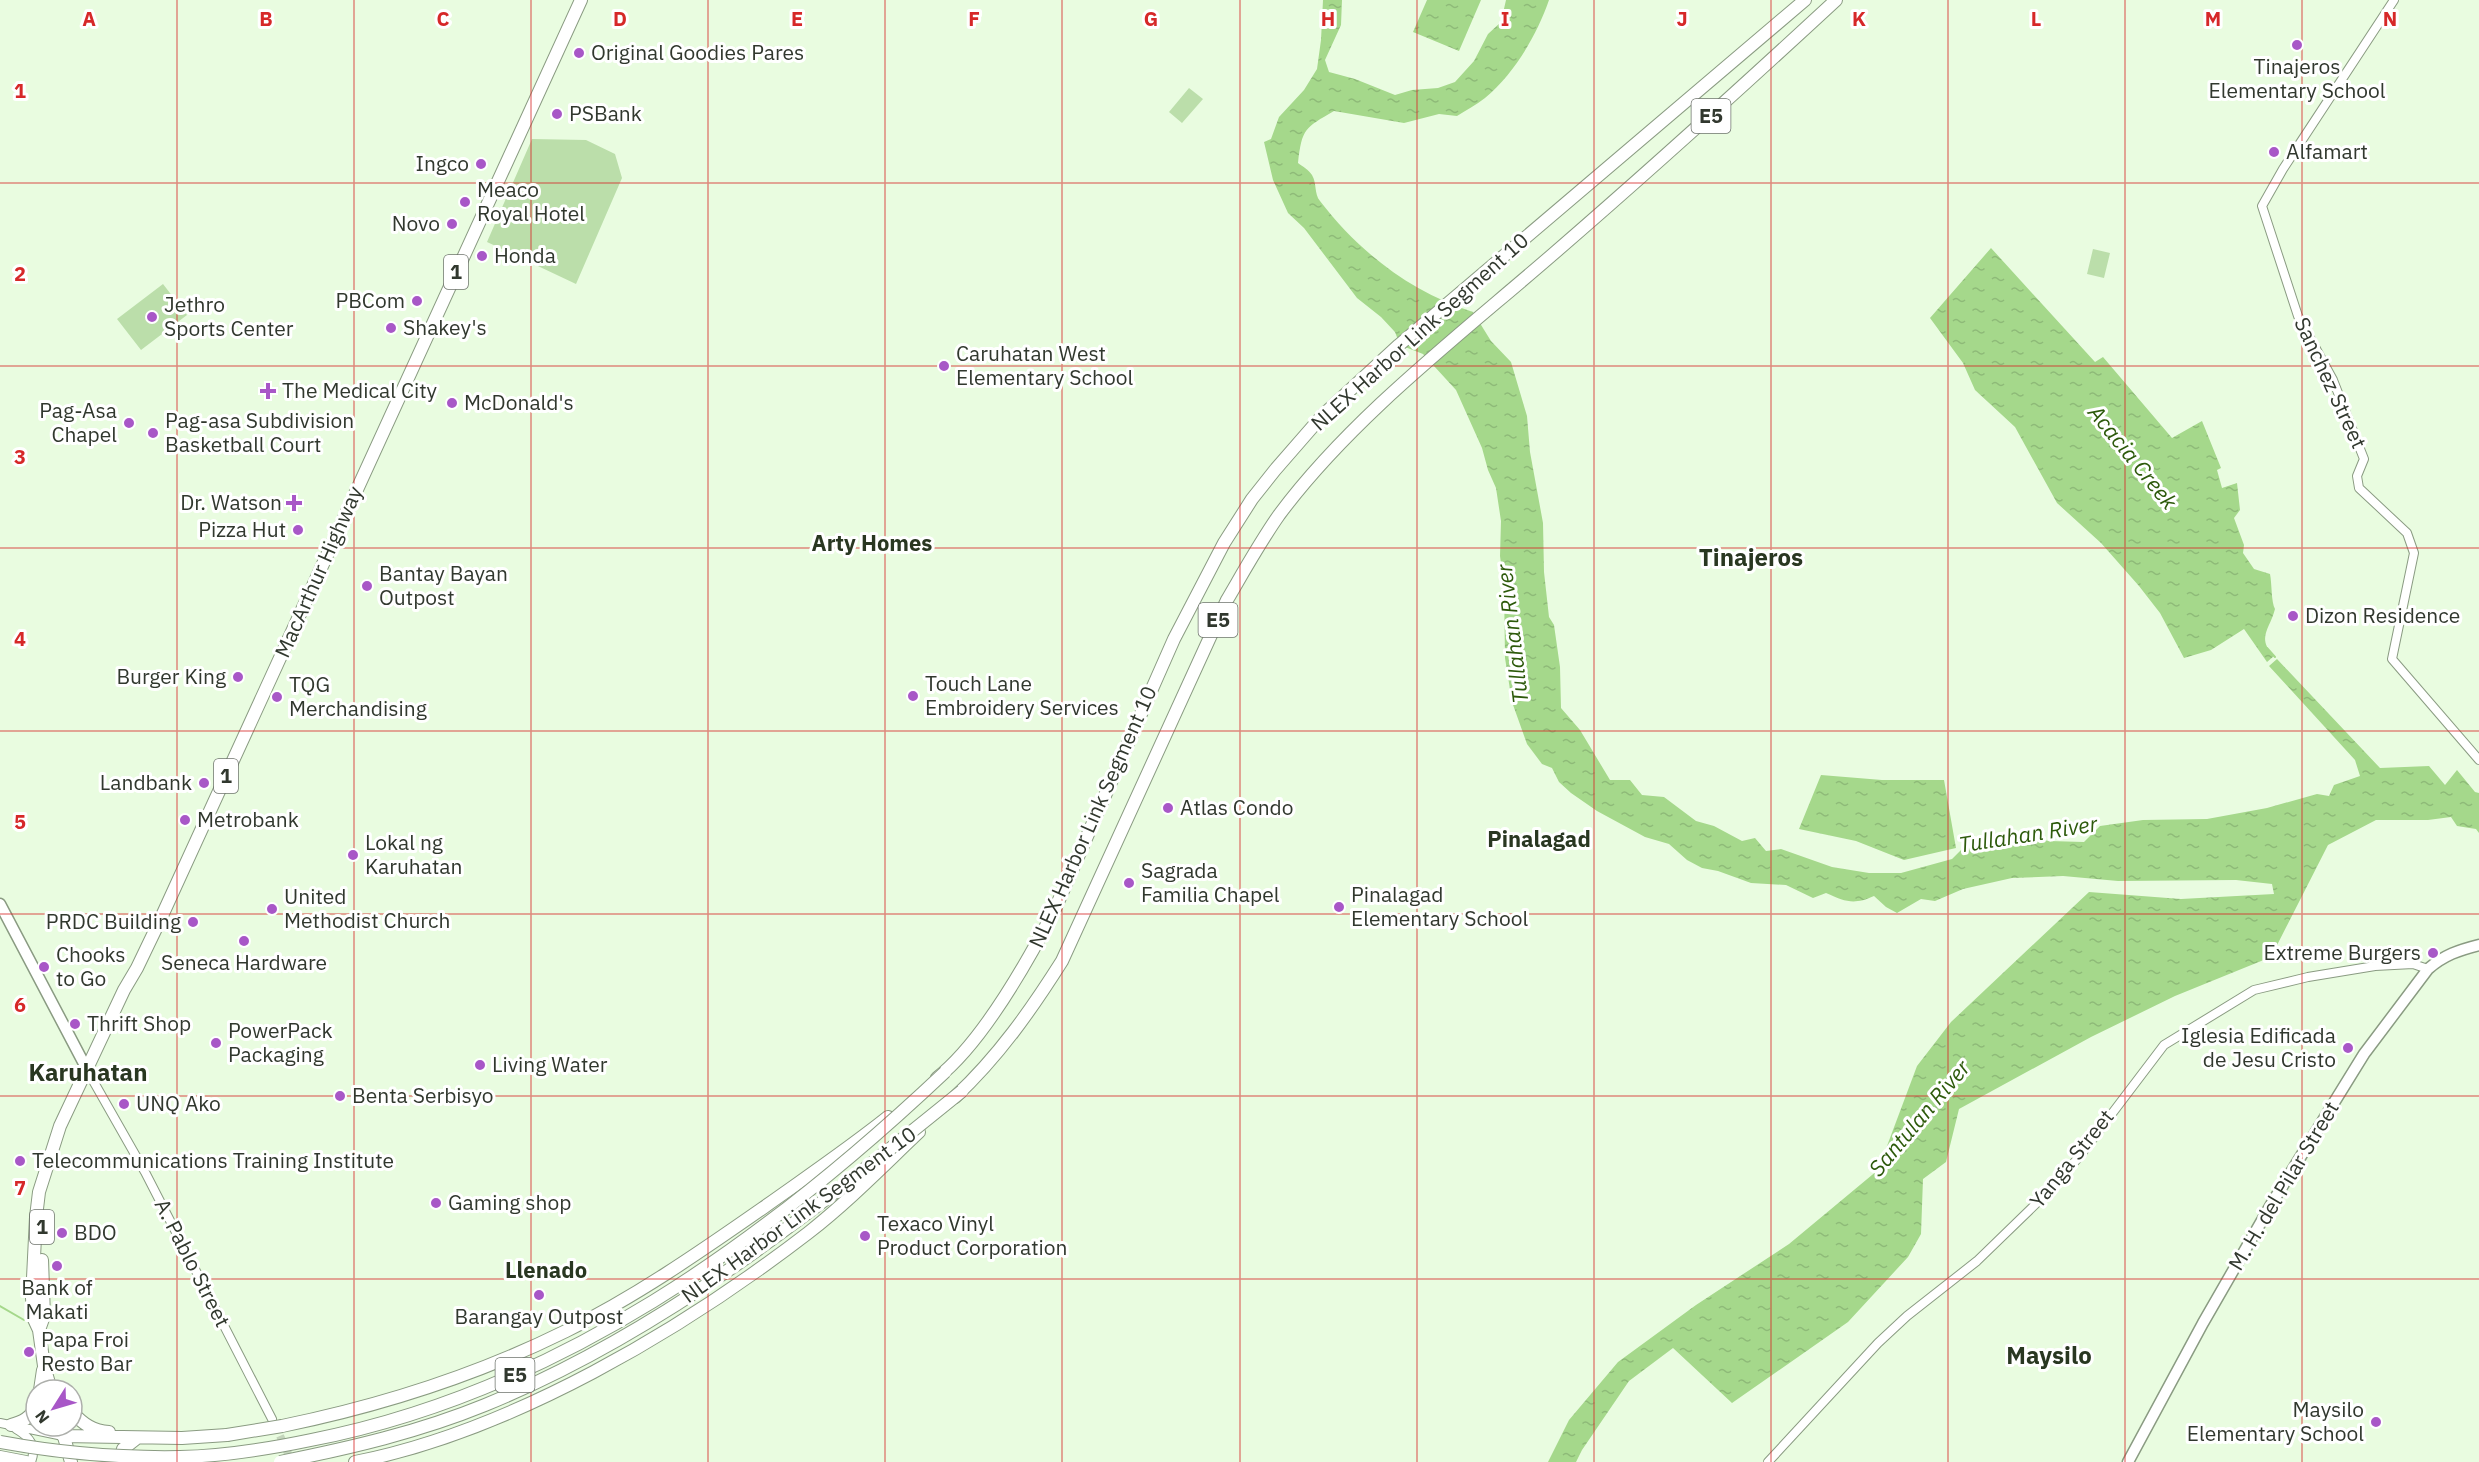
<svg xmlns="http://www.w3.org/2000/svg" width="2479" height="1462" font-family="'IBM Plex Sans',sans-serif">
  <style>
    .green { fill: #bbdeaa }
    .water { fill: url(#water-ripples) }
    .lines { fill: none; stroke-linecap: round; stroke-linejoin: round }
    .stream { stroke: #a5d88b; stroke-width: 2 }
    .minor-tunnel { stroke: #c4d5bc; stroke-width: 8; stroke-dasharray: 8 4; stroke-linecap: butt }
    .minor-casing { stroke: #8a9b82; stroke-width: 10 }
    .major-casing { stroke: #8a9b82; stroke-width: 13 }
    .highway-casing { stroke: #8a9b82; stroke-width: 14 }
    .minor { stroke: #fff; stroke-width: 8 }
    .major { stroke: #fff; stroke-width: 10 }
    .highway { stroke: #fff; stroke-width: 12 }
    .highway-bridge-casing { stroke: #8a9b82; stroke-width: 14; stroke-linecap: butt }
    .highway-bridge { stroke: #fff; stroke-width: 12 }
    .grid { fill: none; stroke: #d62828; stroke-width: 1.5; stroke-opacity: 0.55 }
    .poi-dot { fill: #a857c7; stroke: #fff; stroke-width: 2 }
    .labels { text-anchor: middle; stroke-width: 6; stroke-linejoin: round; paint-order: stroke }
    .shield { fill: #fff; stroke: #6f746d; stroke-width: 1.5 }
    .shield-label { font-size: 20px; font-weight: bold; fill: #31382e }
    .poi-label { font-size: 21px; fill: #31382e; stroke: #fff; text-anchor: start }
    .street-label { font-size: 21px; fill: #31382e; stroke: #fff }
    .water-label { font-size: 22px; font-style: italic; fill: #2d5a0b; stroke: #fff }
    .neighbourhood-label { font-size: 22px; font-weight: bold; fill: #293721; stroke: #fff }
    .quarter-label { font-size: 24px; font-weight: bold; fill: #293721; stroke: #fff }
    .grid-label { font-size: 20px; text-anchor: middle; font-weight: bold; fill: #d62828; stroke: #fff; stroke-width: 6; stroke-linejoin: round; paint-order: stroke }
  </style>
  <defs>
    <pattern id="water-ripples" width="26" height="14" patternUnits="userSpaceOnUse" patternTransform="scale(1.5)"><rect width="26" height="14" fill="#a5d88b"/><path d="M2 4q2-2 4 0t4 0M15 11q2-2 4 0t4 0" fill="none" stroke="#8eba78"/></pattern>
  </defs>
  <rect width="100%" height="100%" fill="#e9fce0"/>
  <!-- green -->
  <path class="green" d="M1189,88L1203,99L1182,123L1169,112Z
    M532,139L586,140L615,154L622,178L576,284L487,242Z
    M2093,249L2110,253L2104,278L2087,274Z
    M163,284L187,315L141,350L117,319Z"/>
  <!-- water -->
  <path class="water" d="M1323,0H1342L1341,25L1325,60L1329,72L1355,79L1395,95L1412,90L1438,88L1455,82L1474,61L1488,34L1501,22L1506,0H1549C1537,35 1514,74 1485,98C1476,105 1466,110 1457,116L1439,114L1404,123L1334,111C1305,128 1302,128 1298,163C1302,166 1309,170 1312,175C1317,183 1314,194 1320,201C1360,253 1411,292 1473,312L1491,341L1511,362L1527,416L1530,452L1543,523L1544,572L1549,617L1554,625L1560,667L1561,708L1580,730L1610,780H1630L1642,795L1664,797L1696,821L1714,826L1742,841L1755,838L1766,851L1781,849L1832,867L1869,873H1901L1952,859L1963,848L1990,847L2021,836L2049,841L2084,842L2100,826L2143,820L2207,819L2267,808L2317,794L2329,796L2334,785L2360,776L2355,760L2269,666L2277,659L2380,768L2429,766L2445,785L2457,770L2475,792L2479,793V833L2476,829L2457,826L2451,817L2428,820H2376L2328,845L2271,957L2175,996L2091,1037L1959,1109L1946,1162L1923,1179L1921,1234L1908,1257L1848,1322L1732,1403L1673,1348L1629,1381L1582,1450L1576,1462H1548L1569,1420L1618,1362L1696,1305L1789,1244L1878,1170L1917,1066L1951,1022L2089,892L2181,899L2274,894L2272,884L2236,880L2118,881L2063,876L2012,878L1963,889L1935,901L1921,899L1897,913L1886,907L1874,896C1854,905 1846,902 1826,893L1813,898L1786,885L1751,883L1718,871L1702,868L1687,860L1669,844L1645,837L1597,811L1571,793L1559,782L1552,768L1542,764L1527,744L1512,702L1505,658L1504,585L1500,556L1501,521L1496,488L1488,470L1482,448L1456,390L1423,354L1400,345L1395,332L1381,317L1357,298L1304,228L1288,213L1273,180L1264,142L1271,139L1279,117L1304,90L1317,69L1321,40Z
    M1427,0H1481L1459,51L1413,32Z
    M1991,248L2095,362L2103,357L2172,438L2202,421L2221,468L2217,470L2222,488L2237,483L2240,510L2234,518L2244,545L2243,553L2254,569L2270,574C2272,584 2271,602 2275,609C2270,629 2256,638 2274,656L2267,662L2244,629L2211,650L2184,658L2160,613L2139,586L2101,543L2057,503L2015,427L1975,390L1963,363L1930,318Z
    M1821,775L1882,780H1944L1956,848L1904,860L1856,841L1799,829Z"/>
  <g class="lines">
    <!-- stream -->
    <path class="stream" d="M2267,648L2275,657
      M0,1306L24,1320"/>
    <!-- minor-tunnel -->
    <path class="minor-tunnel" d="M275,1425L292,1462"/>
    <defs>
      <path id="minor" d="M2394,0L2283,169L2262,206L2298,316L2333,380L2364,459L2357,476L2359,488L2407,533L2414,553L2392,659L2479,760
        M91,1077L145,1172L272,1419
        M0,1423L63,1436
        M16,1429C30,1437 37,1446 31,1462
        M1768,1462L1878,1343L1907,1316L1977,1261L2044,1196L2079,1157L2164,1045L2254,990L2308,977L2375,966L2413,964L2428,969"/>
      <path id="major" d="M0,904L91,1077
        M2128,1462L2203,1323L2272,1203L2364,1054L2428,969C2444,955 2459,950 2479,945"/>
      <path id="highway" d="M937,1078C983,1042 1028,961 1055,909L1174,639L1224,543L1252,499L1275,470L1322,416L1399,345L1805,0
        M955,1097C998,1057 1031,1010 1062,961L1227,600C1244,571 1260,542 1279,515C1351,418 1461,334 1552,255C1648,172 1742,87 1836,0
        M39,1330L44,1316L42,1260
        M40,1390L43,1370
        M51,1390L44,1366L39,1330L33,1317L32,1298L36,1217L39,1192L60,1126L124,990L137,968L161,918L581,0
        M72,1412C83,1424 93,1431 109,1432
        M11,1425C22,1422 31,1418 36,1406
        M61,1426L71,1462
        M282,1426C380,1406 477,1375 566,1331C635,1297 700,1252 763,1208C805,1178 848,1149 888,1117
        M63,1436L182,1438L227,1435
        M0,1457L26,1462
        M119,1462L123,1449L137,1438
        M355,1462C512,1431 682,1330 808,1233C848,1202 883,1166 919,1132"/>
    </defs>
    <!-- minor casing -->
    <use href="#minor" class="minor-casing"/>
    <!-- major casing -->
    <use href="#major" class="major-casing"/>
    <!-- highway casing -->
    <use href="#highway" class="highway-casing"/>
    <!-- minor -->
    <use href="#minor" class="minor"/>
    <!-- major -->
    <use href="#major" class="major"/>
    <!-- highway -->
    <use href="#highway" class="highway"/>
    <defs>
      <path id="highway-bridge" d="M227,1435L282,1426
        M0,1442C59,1453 120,1458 180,1457C224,1456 268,1449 311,1440C557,1392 766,1241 945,1072
        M280,1462C350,1448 419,1432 485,1405C662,1333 814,1211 962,1091"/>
    </defs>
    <!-- highway-bridge casing -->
    <use href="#highway-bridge" class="highway-bridge-casing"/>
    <!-- highway-bridge -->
    <use href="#highway-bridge" class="highway-bridge"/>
  </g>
  <!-- grid -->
  <path class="grid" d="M177,0V1462M354,0V1462M531,0V1462M708,0V1462M885,0V1462M1062,0V1462M1240,0V1462M1417,0V1462M1594,0V1462M1771,0V1462M1948,0V1462M2125,0V1462M2302,0V1462M0,183H2479M0,366H2479M0,548H2479M0,731H2479M0,914H2479M0,1096H2479M0,1279H2479"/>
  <!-- markers -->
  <g class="poi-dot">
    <circle cx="2297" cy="45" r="6"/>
    <circle cx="579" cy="53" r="6"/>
    <circle cx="557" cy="114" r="6"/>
    <circle cx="2274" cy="152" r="6"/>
    <circle cx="481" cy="164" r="6"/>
    <circle cx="465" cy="202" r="6"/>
    <circle cx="452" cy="224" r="6"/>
    <circle cx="482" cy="256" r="6"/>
    <circle cx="417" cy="301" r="6"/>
    <circle cx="152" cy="317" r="6"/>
    <circle cx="391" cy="328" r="6"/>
    <circle cx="944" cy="366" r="6"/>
    <path d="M265 382h6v6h6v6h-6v6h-6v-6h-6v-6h6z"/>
    <circle cx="452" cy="403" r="6"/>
    <circle cx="129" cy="423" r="6"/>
    <circle cx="153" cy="433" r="6"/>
    <path d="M291 494h6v6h6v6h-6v6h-6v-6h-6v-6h6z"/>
    <circle cx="298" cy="530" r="6"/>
    <circle cx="367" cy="586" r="6"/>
    <circle cx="2293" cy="616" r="6"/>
    <circle cx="238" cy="677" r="6"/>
    <circle cx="913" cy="696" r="6"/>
    <circle cx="277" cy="697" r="6"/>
    <circle cx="204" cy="783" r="6"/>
    <circle cx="1168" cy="808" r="6"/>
    <circle cx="185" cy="820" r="6"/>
    <circle cx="353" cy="855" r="6"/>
    <circle cx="1129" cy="883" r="6"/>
    <circle cx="1339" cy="907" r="6"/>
    <circle cx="272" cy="909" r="6"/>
    <circle cx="193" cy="922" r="6"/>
    <circle cx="244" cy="941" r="6"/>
    <circle cx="2433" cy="953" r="6"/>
    <circle cx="44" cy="967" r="6"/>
    <circle cx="75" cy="1024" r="6"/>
    <circle cx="216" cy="1043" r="6"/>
    <circle cx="2348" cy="1048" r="6"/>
    <circle cx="480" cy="1065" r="6"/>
    <circle cx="340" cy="1096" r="6"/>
    <circle cx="124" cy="1104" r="6"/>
    <circle cx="20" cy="1161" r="6"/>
    <circle cx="436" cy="1203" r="6"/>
    <circle cx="62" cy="1233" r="6"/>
    <circle cx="865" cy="1236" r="6"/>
    <circle cx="57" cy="1266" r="6"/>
    <circle cx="539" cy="1295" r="6"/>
    <circle cx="29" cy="1352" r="6"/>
    <circle cx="2376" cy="1422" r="6"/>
  </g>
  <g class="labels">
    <!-- shield labels -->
    <g class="shield">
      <rect x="1691.5" y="99" width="39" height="34" rx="4.5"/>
      <rect x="444" y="255" width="24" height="34" rx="4.5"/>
      <rect x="1198.5" y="603" width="39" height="34" rx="4.5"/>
      <rect x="214" y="759" width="24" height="34" rx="4.5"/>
      <rect x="30" y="1210" width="24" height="34" rx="4.5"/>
      <rect x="495.5" y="1358" width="39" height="34" rx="4.5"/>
    </g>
    <g class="shield-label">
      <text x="1711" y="123">E5</text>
      <text x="456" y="279">1</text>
      <text x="1218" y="627">E5</text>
      <text x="226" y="783">1</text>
      <text x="42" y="1234">1</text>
      <text x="515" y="1382">E5</text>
    </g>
    <!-- poi labels -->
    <g class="poi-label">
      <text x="591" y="60">Original Goodies Pares</text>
      <text x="2297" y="74" text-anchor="middle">Tinajeros<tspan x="2297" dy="24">Elementary School</tspan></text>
      <text x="569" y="121">PSBank</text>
      <text x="2286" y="159">Alfamart</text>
      <text x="469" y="171" text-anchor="end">Ingco</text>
      <text x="477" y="197">Meaco<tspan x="477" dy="24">Royal Hotel</tspan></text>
      <text x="440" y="231" text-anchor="end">Novo</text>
      <text x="494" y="263">Honda</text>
      <text x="405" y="308" text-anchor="end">PBCom</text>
      <text x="164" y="312">Jethro<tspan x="164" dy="24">Sports Center</tspan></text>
      <text x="403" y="335">Shakey's</text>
      <text x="956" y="361">Caruhatan West<tspan x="956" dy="24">Elementary School</tspan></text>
      <text x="282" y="398">The Medical City</text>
      <text x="464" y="410">McDonald's</text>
      <text x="117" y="418" text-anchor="end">Pag-Asa<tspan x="117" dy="24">Chapel</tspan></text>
      <text x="165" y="428">Pag-asa Subdivision<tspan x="165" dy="24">Basketball Court</tspan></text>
      <text x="282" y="510" text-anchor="end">Dr. Watson</text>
      <text x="286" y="537" text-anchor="end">Pizza Hut</text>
      <text x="379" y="581">Bantay Bayan<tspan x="379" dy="24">Outpost</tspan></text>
      <text x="2305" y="623">Dizon Residence</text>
      <text x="226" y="684" text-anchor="end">Burger King</text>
      <text x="925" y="691">Touch Lane<tspan x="925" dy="24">Embroidery Services</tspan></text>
      <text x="289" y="692">TQG<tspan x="289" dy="24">Merchandising</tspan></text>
      <text x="192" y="790" text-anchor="end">Landbank</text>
      <text x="1180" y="815">Atlas Condo</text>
      <text x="197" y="827">Metrobank</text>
      <text x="365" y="850">Lokal ng<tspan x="365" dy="24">Karuhatan</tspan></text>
      <text x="1141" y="878">Sagrada<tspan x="1141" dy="24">Familia Chapel</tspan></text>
      <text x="1351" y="902">Pinalagad<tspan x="1351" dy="24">Elementary School</tspan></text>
      <text x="284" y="904">United<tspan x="284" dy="24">Methodist Church</tspan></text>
      <text x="181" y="929" text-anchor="end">PRDC Building</text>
      <text x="2421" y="960" text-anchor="end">Extreme Burgers</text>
      <text x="56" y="962">Chooks<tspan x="56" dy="24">to Go</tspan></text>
      <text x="244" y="970" text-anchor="middle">Seneca Hardware</text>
      <text x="87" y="1031">Thrift Shop</text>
      <text x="228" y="1038">PowerPack<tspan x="228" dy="24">Packaging</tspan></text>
      <text x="2336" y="1043" text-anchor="end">Iglesia Edificada<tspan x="2336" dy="24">de Jesu Cristo</tspan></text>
      <text x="492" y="1072">Living Water</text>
      <text x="352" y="1103">Benta Serbisyo</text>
      <text x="136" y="1111">UNQ Ako</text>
      <text x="32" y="1168">Telecommunications Training Institute</text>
      <text x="448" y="1210">Gaming shop</text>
      <text x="877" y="1231">Texaco Vinyl<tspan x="877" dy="24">Product Corporation</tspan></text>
      <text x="74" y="1240">BDO</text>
      <text x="57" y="1295" text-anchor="middle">Bank of<tspan x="57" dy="24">Makati</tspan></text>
      <text x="539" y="1324" text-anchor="middle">Barangay Outpost</text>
      <text x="41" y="1347">Papa Froi<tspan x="41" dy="24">Resto Bar</tspan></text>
      <text x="2364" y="1417" text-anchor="end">Maysilo<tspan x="2364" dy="24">Elementary School</tspan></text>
    </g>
    <!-- street labels -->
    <g class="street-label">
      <text transform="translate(1420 332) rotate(-42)" y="7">NLEX Harbor Link Segment 10</text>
      <text transform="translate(2330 383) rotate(65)" y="7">Sanchez Street</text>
      <text transform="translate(319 572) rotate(-66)" y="7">MacArthur Highway</text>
      <text transform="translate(1093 817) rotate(-66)" y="7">NLEX Harbor Link Segment 10</text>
      <text transform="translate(2072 1159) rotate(-51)" y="7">Yanga Street</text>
      <text transform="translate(2284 1186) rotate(-59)" y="7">M. H. del Pilar Street</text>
      <text transform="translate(799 1215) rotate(-36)" y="7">NLEX Harbor Link Segment 10</text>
      <text transform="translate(192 1263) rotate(63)" y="7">A. Pablo Street</text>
    </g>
    <!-- water labels -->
    <g class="water-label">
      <text transform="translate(2133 457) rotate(51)" y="8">Acacia Creek</text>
      <text transform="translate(1512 634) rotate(-97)" y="8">Tullahan River</text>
      <text transform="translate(2028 834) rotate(-9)" y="8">Tullahan River</text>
      <text transform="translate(1919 1118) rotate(-50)" y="8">Santulan River</text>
    </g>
    <!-- neighbourhood labels -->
    <g class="neighbourhood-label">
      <text x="872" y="551">Arty Homes</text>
      <text x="1539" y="847">Pinalagad</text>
      <text x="546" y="1278">Llenado</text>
    </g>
    <!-- quarter labels -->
    <g class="quarter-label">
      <text x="1751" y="566">Tinajeros</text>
      <text x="88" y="1081">Karuhatan</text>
      <text x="2049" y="1364">Maysilo</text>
    </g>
  </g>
  <g class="grid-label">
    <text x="89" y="26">A</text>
    <text x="266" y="26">B</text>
    <text x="443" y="26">C</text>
    <text x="620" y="26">D</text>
    <text x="797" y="26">E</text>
    <text x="974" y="26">F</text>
    <text x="1151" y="26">G</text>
    <text x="1328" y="26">H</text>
    <text x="1505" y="26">I</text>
    <text x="1682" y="26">J</text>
    <text x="1859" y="26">K</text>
    <text x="2036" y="26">L</text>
    <text x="2213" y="26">M</text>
    <text x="2390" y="26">N</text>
    <text x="20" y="98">1</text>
    <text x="20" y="281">2</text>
    <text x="20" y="464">3</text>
    <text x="20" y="646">4</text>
    <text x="20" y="829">5</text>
    <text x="20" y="1012">6</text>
    <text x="20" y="1195">7</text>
  </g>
  <!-- north arrow -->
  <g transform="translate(54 1408) rotate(233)"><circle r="28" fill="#ffffff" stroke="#adafab" stroke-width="1.5"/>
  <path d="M0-4.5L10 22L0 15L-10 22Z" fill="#a857c7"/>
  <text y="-9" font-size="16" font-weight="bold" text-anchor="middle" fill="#31382e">N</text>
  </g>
</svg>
